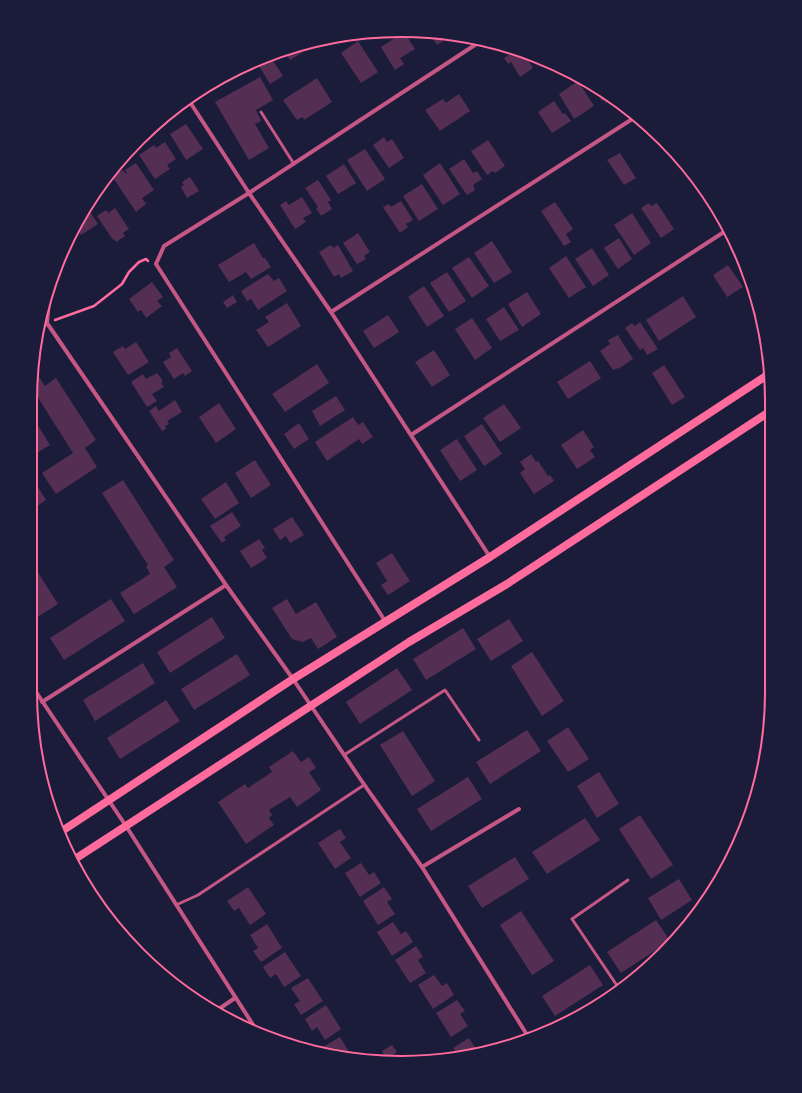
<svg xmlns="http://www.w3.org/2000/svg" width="802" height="1093" font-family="Rubik,sans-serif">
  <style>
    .building { fill: #542f53 }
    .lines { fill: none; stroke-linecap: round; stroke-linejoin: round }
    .path { stroke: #ff6b9d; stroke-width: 2.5 }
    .service { stroke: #c65784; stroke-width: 3 }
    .minor { stroke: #c65784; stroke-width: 4 }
    .secondary { stroke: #ff6b9d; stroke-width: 8 }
    .rim { fill: none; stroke: #ff6b9d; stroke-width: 2 }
  </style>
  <rect width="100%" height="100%" fill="#1b1b3a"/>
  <!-- building -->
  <path class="building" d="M404,32L415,49L400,58L404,64L395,70L381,47Z
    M429,32L449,33L452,35L437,45Z
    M358,41L378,72L361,83L341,53Z
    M298,45L303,52L290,60L284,51Z
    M518,49L526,52L527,55L525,56L533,68L520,77L511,62L508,64L504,58Z
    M270,56L283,76L270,84L256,61Z
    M260,77L273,100L256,110L261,121L255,124L269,148L249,160L215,102Z
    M317,78L332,102L304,120L303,117L297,120L283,100Z
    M578,81L594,106L574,119L559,94Z
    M594,85L595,86L613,98L606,103L604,100L602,101L592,86Z
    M459,94L470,111L440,131L425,110L443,99L446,103Z
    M554,101L563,114L565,113L571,121L552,133L538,112Z
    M186,124L203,149L186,160L170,134Z
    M384,137L387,142L392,139L404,158L389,168L373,145Z
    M488,140L505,166L495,173L493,171L487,175L471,151Z
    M165,142L176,159L167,165L170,169L155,179L139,155L154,145L156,148Z
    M365,149L385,179L367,191L347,160Z
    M620,153L636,178L624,185L607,160Z
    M464,159L473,173L477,171L482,179L473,185L475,190L467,195L449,169Z
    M136,163L154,190L142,198L146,204L136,212L112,176L123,170L126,174L127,173L125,170Z
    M440,163L460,194L443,205L423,175Z
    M344,164L356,183L338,194L326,176Z
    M190,177L199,191L187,198L181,187L184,185L182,182Z
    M318,180L331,200L328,202L332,209L321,216L316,208L318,207L305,188Z
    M422,184L438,209L419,221L403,196Z
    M302,197L312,213L303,218L306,222L295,229L280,205L286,201L289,205Z
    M401,201L413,220L406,224L408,227L400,233L383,207L389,204L391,207Z
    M555,202L573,229L566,234L571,242L564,246L541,211Z
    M649,203L651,206L657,203L674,229L661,238L641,208Z
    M87,207L98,224L81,235L77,229Z
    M115,208L129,229L123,233L125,236L116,242L114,239L113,240L97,216L106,210L108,213Z
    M632,213L651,243L634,255L614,225Z
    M358,233L370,252L364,256L366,259L357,264L343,243Z
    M619,238L632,259L618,269L604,248Z
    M492,241L512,272L494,283L474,253Z
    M254,243L263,258H265L271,267L251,279L246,272L229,282L218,265Z
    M331,245L333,248L338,245L353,271L341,278L339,274L334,277L319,252Z
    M592,248L609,275L593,286L575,259Z
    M566,256L586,287L569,298L549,268Z
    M469,257L489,286L472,298L452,268Z
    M728,265L743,287L727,297L713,275Z
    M447,272L466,301L449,312L430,283Z
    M268,274L274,281L279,278L287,291L258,310L251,299L247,301L241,291Z
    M152,282L163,297L157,301L162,306L146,318L141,310L138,312L129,299Z
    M424,286L444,316L427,327L408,297Z
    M527,292L541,314L522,327L508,304Z
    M233,295L237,302L227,308L223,302Z
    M683,296L696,317L659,341L646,320Z
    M287,303L301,326L268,347L256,330L269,322L265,317Z
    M504,307L519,330L500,341L486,319Z
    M388,315L399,332L374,348L363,331Z
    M472,318L492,348L475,360L455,329Z
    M640,322L658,349L647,355L643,348L640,350L625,328L632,323L635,326Z
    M618,335L633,359L618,369L617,368L613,370L600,351L610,344L608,340Z
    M136,342L149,362L128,375L113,352L123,346L125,349Z
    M177,348L192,371L185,376L183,373L174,379L163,362L171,357L169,353Z
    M434,350L450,375L432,387L415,362Z
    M590,361L601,378L568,399L557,382Z
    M317,364L329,383L285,412L272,394Z
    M664,365L685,397L672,405L652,373Z
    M34,369L45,386L56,378L96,440L85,448L97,467L56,494L42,473L73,453L37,396L30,400Z
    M157,373L163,381L161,382L164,387L152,394L157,401L147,407L131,382L143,374L146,379Z
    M336,396L345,410L320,426L312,411Z
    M175,400L182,412L167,421L169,424L165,426L166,429L162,431L149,411L156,406L159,411Z
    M219,403L236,429L216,443L199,417Z
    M504,404L521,428L500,442L483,418Z
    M32,416L50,445L35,454L30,445V418Z
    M353,417L358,425L363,422L373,437L362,444L359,439L327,461L315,442Z
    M299,423L309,439L294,449L284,434Z
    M482,424L502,454L484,466L464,436Z
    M583,430L594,447L590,450L595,457L577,469L561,445Z
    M457,439L477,470L460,481L440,450Z
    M531,454L536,462L538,461L548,476L550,475L554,481L534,494L520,473L525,469L520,462Z
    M255,460L271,485L251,498L235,473Z
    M33,479L46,500L30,511V481Z
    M123,480L174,560L164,567L177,587L134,614L120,593L150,574L146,566L148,565L102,493Z
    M226,482L239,503L215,519L201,499Z
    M232,512L241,526L224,537L226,540L222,543L210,526Z
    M292,517L304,535L290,543L286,536L280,540L273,529Z
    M259,539L265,548L262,550L267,558L251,568L240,551Z
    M392,553L410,581L388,595L381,585L387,581L376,563Z
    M30,560L58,604L36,618L30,609Z
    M111,599L125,621L64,660L50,638Z
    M287,599L296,614L316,602L337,637L318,649L311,638L303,642L292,639L272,608Z
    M212,617L225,638L170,673L157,652Z
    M509,619L523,641L491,661L477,639Z
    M463,628L476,649L426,680L413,659Z
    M532,652L564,701L542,716L511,666Z
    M237,654L250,675L194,710L181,689Z
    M143,663L155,683L95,721L83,700Z
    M397,668L412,690L360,724L346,702Z
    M166,700L180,721L120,759L107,738Z
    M568,727L589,759L568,772L547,741Z
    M527,730L541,751L490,784L476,762Z
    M403,731L435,781L412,796L380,745Z
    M293,751L301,762L309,757L316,768L309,772L321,790L297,807L290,797L269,810L272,815L269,818L274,825L246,844L218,802L245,784L248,788L272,772L269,767Z
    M599,772L619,804L597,818L577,786Z
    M468,777L482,799L431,831L417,809Z
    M640,815L673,865L651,879L619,829Z
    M585,818L600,840L547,874L532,852Z
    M340,829L346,838L340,842L351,858L335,869L318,843Z
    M515,857L529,879L482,908L468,886Z
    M361,863L369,875L374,872L381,883L360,897L345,873Z
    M679,879L692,900L661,920L648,898Z
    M248,887L266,914L250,925L239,908L234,911L227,901Z
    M384,887L392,899L387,902L395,914L378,925L363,901Z
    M521,911L554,961L532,975L500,925Z
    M656,920L670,941L621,973L607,952Z
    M393,922L401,934L406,931L413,942L392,956L377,932Z
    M267,924L282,948L261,962L253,951L258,948L250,935Z
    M416,946L423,957L418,960L426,973L410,983L395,960Z
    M285,952L301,976L284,987L276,974L270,978L263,967Z
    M590,965L603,985L555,1016L542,996Z
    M434,975L442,986L447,983L454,995L433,1009L418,985Z
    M308,978L323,1001L301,1015L294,1004L300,1001L291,988Z
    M457,1000L465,1011L460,1014L468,1026L451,1037L436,1013Z
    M326,1005L341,1029L325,1040L317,1027L312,1031L305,1019Z
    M340,1037L354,1060L326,1052L323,1047Z
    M469,1038L478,1052L459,1057L453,1048Z
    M392,1045L397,1052L386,1059L382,1051Z"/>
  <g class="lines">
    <!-- path -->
    <path class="path" d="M55,320L94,306L122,284L129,272L139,262L146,259L148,261"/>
    <!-- service -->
    <path class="service" d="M189,101L244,66
      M261,112L294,164
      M344,755L445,690L479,740
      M176,905L198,895L364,785
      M620,990L572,919L628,880"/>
    <!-- minor -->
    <path class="minor" d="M188,99L249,193L331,312L490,557
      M50,289L47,323L226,585L293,679L361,780L422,867L529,1038
      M331,312L637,116
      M40,328L47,323
      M411,435L727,230
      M385,621L156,264L164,246L249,193L481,41
      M30,683L126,826L257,1031
      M42,702L226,585
      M422,867L519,809
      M216,1011L235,998"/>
    <!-- secondary -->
    <path class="secondary" d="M62,831L293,679L490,557L769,374
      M75,859L409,642L507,584L769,412"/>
  </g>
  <!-- crop -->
  <path d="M0 0H802V1093H0ZM401 37H401A364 364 0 0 1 765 401V692A364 364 0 0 1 401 1056H401A364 364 0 0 1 37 692V401A364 364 0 0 1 401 37Z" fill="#1b1b3a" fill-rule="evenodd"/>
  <path class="rim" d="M401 37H401A364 364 0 0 1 765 401V692A364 364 0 0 1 401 1056H401A364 364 0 0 1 37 692V401A364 364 0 0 1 401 37Z"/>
</svg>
